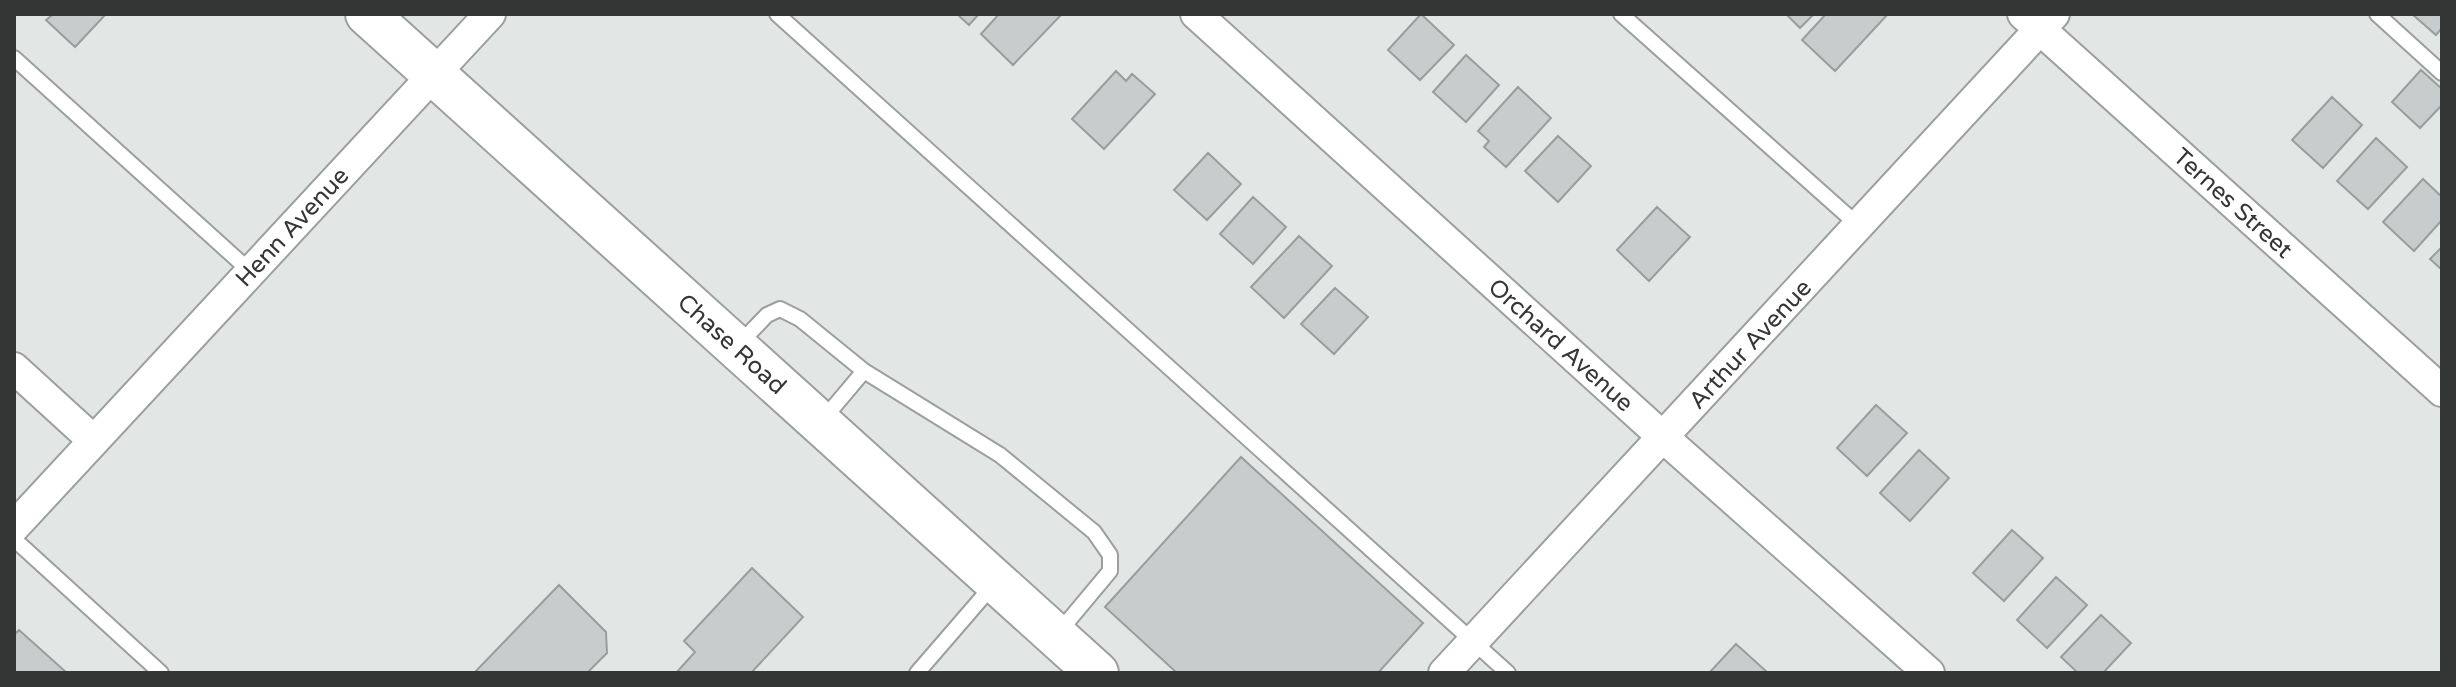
<svg xmlns="http://www.w3.org/2000/svg" width="2456" height="687" font-family="'Varela Round',sans-serif">
  <style>
    .building { fill: #c8cccc; stroke: #999d9e; stroke-width: 2 }
    .lines { fill: none; stroke-linecap: round; stroke-linejoin: round }
    .lane-casing { stroke: #9b9f9e; stroke-width: 18 }
    .street-casing { stroke: #9b9f9e; stroke-width: 34 }
    .secondary-casing { stroke: #9b9f9e; stroke-width: 46 }
    .lane { stroke: #fff; stroke-width: 14 }
    .street { stroke: #fff; stroke-width: 30 }
    .secondary { stroke: #fff; stroke-width: 42 }
    .labels { text-anchor: middle; stroke-width: 6; stroke-linejoin: round; paint-order: stroke }
    .street-label { font-size: 24px; fill: #343535; stroke: #fff }
  </style>
  <rect width="100%" height="100%" fill="#e2e7e6"/>
  <!-- building -->
  <path class="building" d="M49,14H106L75,47L46,20L51,16Z
    M957,14H979L969,25Z
    M999,14H1062L1013,65L981,34Z
    M1421,14L1454,45L1420,80L1388,50Z
    M1786,14H1814L1800,28Z
    M1826,14H1888L1835,71L1802,40Z
    M2412,14H2442V28L2436,35Z
    M1466,55L1499,85L1466,122L1433,92Z
    M2421,70L2442,89V105L2420,128L2392,102Z
    M1116,71L1126,81L1132,74L1155,94L1104,149L1072,119Z
    M1518,87L1551,118L1506,167L1484,147L1489,141L1478,131Z
    M2332,97L2362,125L2323,168L2292,140Z
    M1558,136L1591,166L1558,202L1525,171Z
    M2376,138L2407,167L2368,209L2337,181Z
    M1208,153L1241,184L1207,220L1174,190Z
    M2423,179L2442,197V220L2414,251L2383,222Z
    M1253,197L1286,227L1253,264L1220,234Z
    M1657,207L1690,237L1649,281L1617,250Z
    M1299,236L1332,266L1284,318L1251,287Z
    M2442,247V270L2430,259Z
    M1335,288L1368,317L1334,354L1301,324Z
    M1876,405L1907,433L1867,476L1837,448Z
    M1919,450L1949,478L1910,521L1880,493Z
    M1241,457L1423,623L1378,673H1177L1105,607Z
    M2012,530L2043,558L2004,601L1973,573Z
    M752,568L803,617L751,673H676L695,652L684,641Z
    M2056,577L2087,605L2047,648L2017,620Z
    M559,585L606,632L607,653L587,673H474Z
    M2101,615L2131,643L2103,673H2078L2061,657Z
    M19,630L67,673H14V635Z
    M1736,644L1767,672L1766,673H1709Z"/>
  <g class="lines">
    <defs>
      <path id="lane" d="M777,14L1508,673
        M1621,14L1859,226
        M2377,14L2442,73
        M14,58L251,272
        M739,344L767,315L780,309L800,319L864,371
        M821,422L864,371L1000,455L1094,532L1110,555V571L1059,632
        M14,539L161,673
        M917,673L993,585"/>
      <path id="street" d="M1196,14L1664,438L1929,673
        M2023,14L2442,391
        M14,368L94,441
        M14,527L490,14
        M1444,673L2054,14"/>
      <path id="secondary" d="M367,14L1097,673"/>
    </defs>
    <!-- lane casing -->
    <use href="#lane" class="lane-casing"/>
    <!-- street casing -->
    <use href="#street" class="street-casing"/>
    <!-- secondary casing -->
    <use href="#secondary" class="secondary-casing"/>
    <!-- lane -->
    <use href="#lane" class="lane"/>
    <!-- street -->
    <use href="#street" class="street"/>
    <!-- secondary -->
    <use href="#secondary" class="secondary"/>
  </g>
  <g class="labels">
    <!-- street labels -->
    <g class="street-label">
      <text transform="translate(2233 203) rotate(42)" y="8">Ternes Street</text>
      <text transform="translate(292 227) rotate(-47)" y="8">Henn Avenue</text>
      <text transform="translate(732 344) rotate(42)" y="8">Chase Road</text>
      <text transform="translate(1750 344) rotate(-47)" y="8">Arthur Avenue</text>
      <text transform="translate(1561 345) rotate(42)" y="8">Orchard Avenue</text>
    </g>
  </g>
  <!-- border -->
  <rect width="2456" height="687" fill="none" stroke="#343535" stroke-width="32"/>
</svg>
